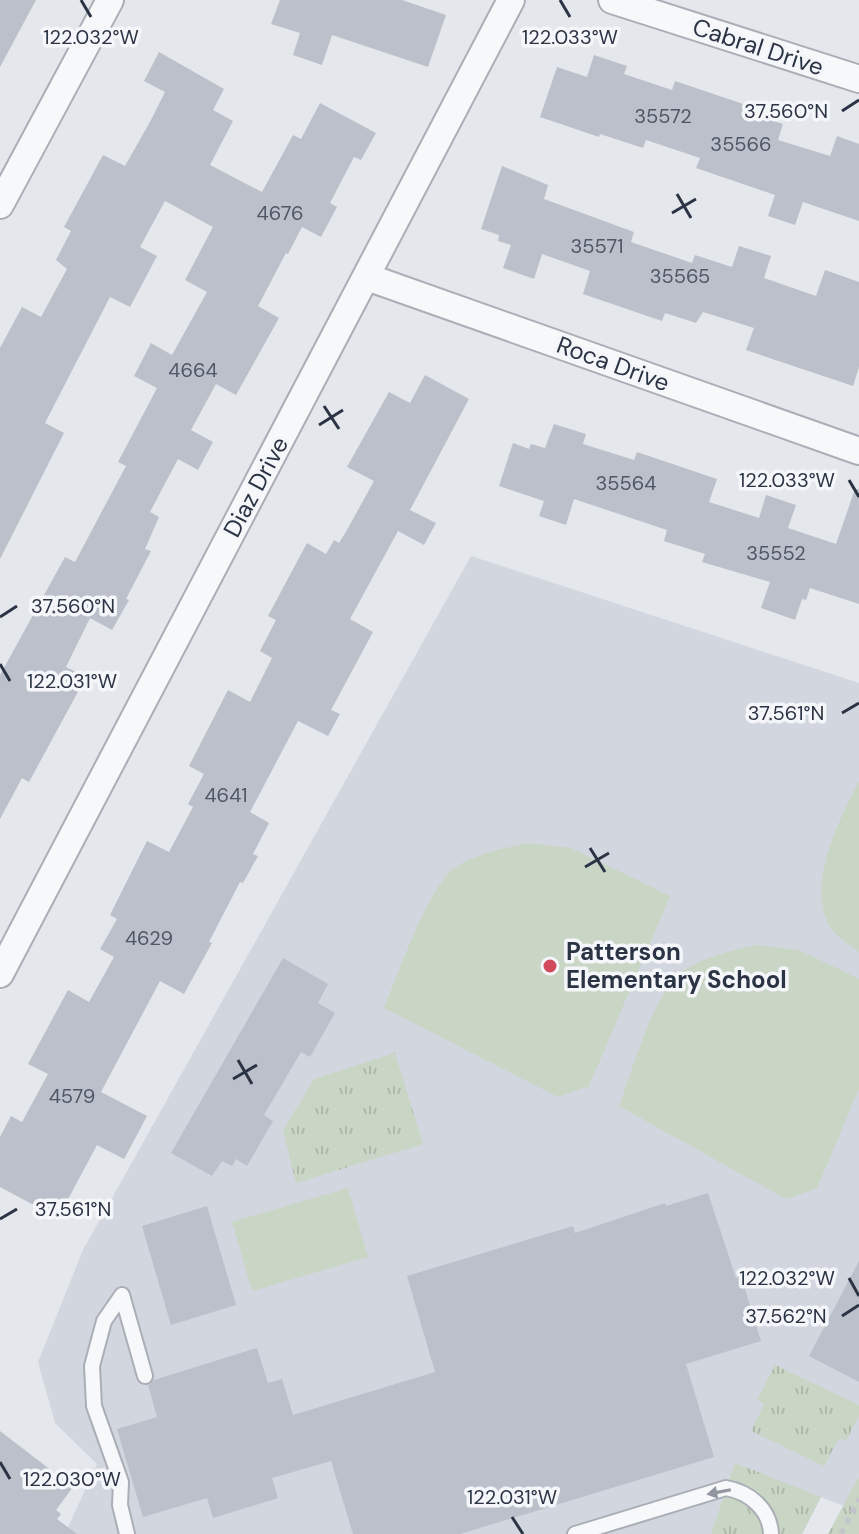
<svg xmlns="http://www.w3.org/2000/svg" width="859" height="1534" font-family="'DM Sans',sans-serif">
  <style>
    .built { fill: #d2d6de }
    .grass { fill: url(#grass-tufts) }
    .pitch { fill: #c9d6c5 }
    .building { fill: #bbc0ca }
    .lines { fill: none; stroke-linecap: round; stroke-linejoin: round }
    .lane-casing { stroke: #a9aeb7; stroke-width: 18 }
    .street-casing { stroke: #a9aeb7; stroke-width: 30 }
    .path { stroke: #c2c5cb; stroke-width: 5; stroke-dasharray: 6 6; stroke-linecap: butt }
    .lane { stroke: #f7f8fa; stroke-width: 14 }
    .street { stroke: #f7f8fa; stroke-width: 26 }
    .oneway { fill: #9196a0 }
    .ticks { fill: none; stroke: #2b3445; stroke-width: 3 }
    .poi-dot { fill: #d1495b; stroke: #f4f6f9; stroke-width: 3 }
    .labels { text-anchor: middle; stroke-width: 7; stroke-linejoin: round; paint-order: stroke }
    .number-label { font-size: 20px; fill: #4f5766 }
    .street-label { font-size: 24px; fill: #2b3445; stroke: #f4f6f9 }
    .poi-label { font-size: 24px; font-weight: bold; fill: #2b3445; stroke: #f4f6f9; text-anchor: start }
    .ticks-label { font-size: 20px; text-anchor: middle; fill: #2b3445; stroke: #f4f6f9; stroke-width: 7; stroke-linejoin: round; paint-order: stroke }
  </style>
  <defs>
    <pattern id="grass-tufts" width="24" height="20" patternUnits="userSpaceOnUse" patternTransform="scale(2)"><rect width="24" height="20" fill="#c9d6c5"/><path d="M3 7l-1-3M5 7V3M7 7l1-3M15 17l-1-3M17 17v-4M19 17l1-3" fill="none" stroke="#adb8ab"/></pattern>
  </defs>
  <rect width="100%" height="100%" fill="#e4e7ec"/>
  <!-- built -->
  <path class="built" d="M471,556L859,683V1476L844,1506L821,1497L802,1534H65L97,1464L55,1423L38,1362L83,1250Z"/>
  <!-- grass -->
  <path class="grass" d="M395,1053L423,1144L296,1183L283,1130L314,1079Z
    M775,1365L859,1405V1415L846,1441L839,1438L824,1466L751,1431L764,1404L757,1400Z
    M735,1463L821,1497L802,1534H711Z
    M859,1476V1534H828Z"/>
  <!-- pitch -->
  <path class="pitch" d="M859,782V952C851,946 841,940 835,933C801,893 839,819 859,782Z
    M527,843L571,848L670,896L589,1086L558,1097L384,1008C398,975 427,891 452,870C472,854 503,849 527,843Z
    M755,945L799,950L859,979V1089L817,1188L786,1199L619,1106C632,1072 653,994 681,973C701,957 731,951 755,945Z
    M348,1188L368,1257L252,1291L232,1222Z"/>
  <!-- building -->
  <path class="building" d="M0,0H36L0,67Z
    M280,0H402L446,15L428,67L332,35L322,65L293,55L300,33L271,24Z
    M159,52L224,89L213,110L233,121L210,165L262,192L293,135L301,139L320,103L376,133L361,160L354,157L330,203L337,207L321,237L302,227L288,254L286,253L258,306L279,318L236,395L216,384L191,430L213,442L198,470L178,459L150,512L159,517L145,549L151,551L126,599L129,600L112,630L90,618L66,667L86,677L29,782L22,778L0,819V675L65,557L75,562L126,466L118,462L157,388L134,376L151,343L172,355L207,292L185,280L213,227L165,201L140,247L157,256L130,307L110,297L45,423L64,433L0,559V348L22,307L41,317L67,269L56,260L71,231L64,227L103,155L125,166L151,120L165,92L144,81Z
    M594,55L627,66L624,74L672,90L675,81L755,108L753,114L783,124L778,140L830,156L837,136L859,144V221L803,202L795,225L768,216L775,195L696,168L700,158L646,140L643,148L600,134L599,137L540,117L557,67L587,77Z
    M502,166L548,185L544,199L634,232L631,242L692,263L695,255L732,267L739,246L771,256L764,278L816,296L825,270L859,282V367L853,386L746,350L754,328L703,312L696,323L665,313L662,321L583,294L590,271L542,254L534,279L503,268L511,245L498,241L499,235L481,229Z
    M425,375L469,399L410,510L436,523L424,545L398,531L350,619L373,632L331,710L340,714L328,736L298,721L250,812L269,823L253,854L258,856L243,883L240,882L209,942L212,943L184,994L160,981L101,1092L147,1116L124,1159L97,1145L58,1218L0,1187V1137L11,1116L22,1122L48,1074L28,1064L68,990L89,1002L114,957L100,949L117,919L110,915L147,841L169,852L193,807L188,804L204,774L189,766L228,690L250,702L272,658L260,651L276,620L268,616L307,543L326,554L334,540L339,543L347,530L374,481L347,467L389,392L410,403Z
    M554,424L586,434L583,444L634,460L637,452L717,479L709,502L759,518L766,495L796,505L788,528L836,544L855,489H859V604L810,588L806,600L802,599L795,620L761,608L770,582L702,562L705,554L664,541L667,530L574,499L566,525L539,516L544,501L499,486L513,443L529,449L531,444L545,448Z
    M283,958L328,984L318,1003L335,1013L310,1057L301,1052L264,1115L273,1121L247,1166L236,1159L232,1166L222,1161L212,1176L171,1153Z
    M708,1193L736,1278L741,1276L761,1341L686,1364L714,1457L460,1534H353L331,1461L272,1478L278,1498L213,1518L207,1498L143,1517L117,1429L157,1417L148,1385L154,1380L257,1348L268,1383L282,1379L293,1415L435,1372L407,1276L573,1226L575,1233L665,1203L666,1206Z
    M207,1206L236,1305L171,1325L142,1226Z
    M859,1261V1382L809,1356Z
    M0,1431L73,1487L56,1510L61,1514L57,1519L77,1534H0Z"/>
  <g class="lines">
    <defs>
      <path id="lane" d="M127,1534L120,1505L121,1482L94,1406L92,1366L104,1321L122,1295L145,1376
        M575,1534L726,1488C749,1492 770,1509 771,1534"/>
      <path id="street" d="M612,0L859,79
        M0,205L110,0
        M367,277L859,451
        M0,974L511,0"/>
    </defs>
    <!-- lane casing -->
    <use href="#lane" class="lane-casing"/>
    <!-- street casing -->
    <use href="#street" class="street-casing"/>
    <!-- path -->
    <path class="path" d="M841,1534L859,1499"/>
    <!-- lane -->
    <use href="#lane" class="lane"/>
    <!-- street -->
    <use href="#street" class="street"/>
  </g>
  <!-- one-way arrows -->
  <defs><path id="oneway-solid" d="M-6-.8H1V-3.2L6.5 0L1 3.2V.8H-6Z" transform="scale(2)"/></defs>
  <use class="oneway" href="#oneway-solid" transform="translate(719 1492) rotate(169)"/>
  <!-- ticks -->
  <path class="ticks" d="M81,0L91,17M560,0L570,17M842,111L859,100M677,194L691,218M672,213L696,199M324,406L339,429M319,425L343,410M849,480L859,497M0,617L17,606M0,664L10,681M842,713L859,703M590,848L605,872M585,867L609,853M238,1060L252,1084M233,1079L257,1065M0,1219L17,1209M849,1278L859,1296M842,1316L859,1305M0,1462L10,1479M512,1517L523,1534"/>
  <!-- markers -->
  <circle class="poi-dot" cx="550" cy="966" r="8"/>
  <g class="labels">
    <!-- number labels -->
    <g class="number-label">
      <text x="663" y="123">35572</text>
      <text x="741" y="151">35566</text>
      <text x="280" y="220">4676</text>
      <text x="597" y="253">35571</text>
      <text x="680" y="283">35565</text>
      <text x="193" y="377">4664</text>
      <text x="626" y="490">35564</text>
      <text x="776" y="560">35552</text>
      <text x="226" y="802">4641</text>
      <text x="149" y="945">4629</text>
      <text x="72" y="1103">4579</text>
    </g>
    <!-- street labels -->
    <g class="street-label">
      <text transform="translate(758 47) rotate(18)" y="8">Cabral Drive</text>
      <text transform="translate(613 364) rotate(20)" y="8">Roca Drive</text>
      <text transform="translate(256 487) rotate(-62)" y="8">Diaz Drive</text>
    </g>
    <!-- poi labels -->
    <g class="poi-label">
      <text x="566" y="960">Patterson<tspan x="566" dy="28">Elementary School</tspan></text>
    </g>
  </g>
  <g class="ticks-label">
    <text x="91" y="44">122.032°W</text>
    <text x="570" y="44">122.033°W</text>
    <text x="786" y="118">37.560°N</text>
    <text x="787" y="487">122.033°W</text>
    <text x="73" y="613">37.560°N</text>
    <text x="72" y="688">122.031°W</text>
    <text x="786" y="720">37.561°N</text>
    <text x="73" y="1216">37.561°N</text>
    <text x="787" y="1285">122.032°W</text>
    <text x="786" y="1323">37.562°N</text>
    <text x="72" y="1486">122.030°W</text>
    <text x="512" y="1504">122.031°W</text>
  </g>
</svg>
